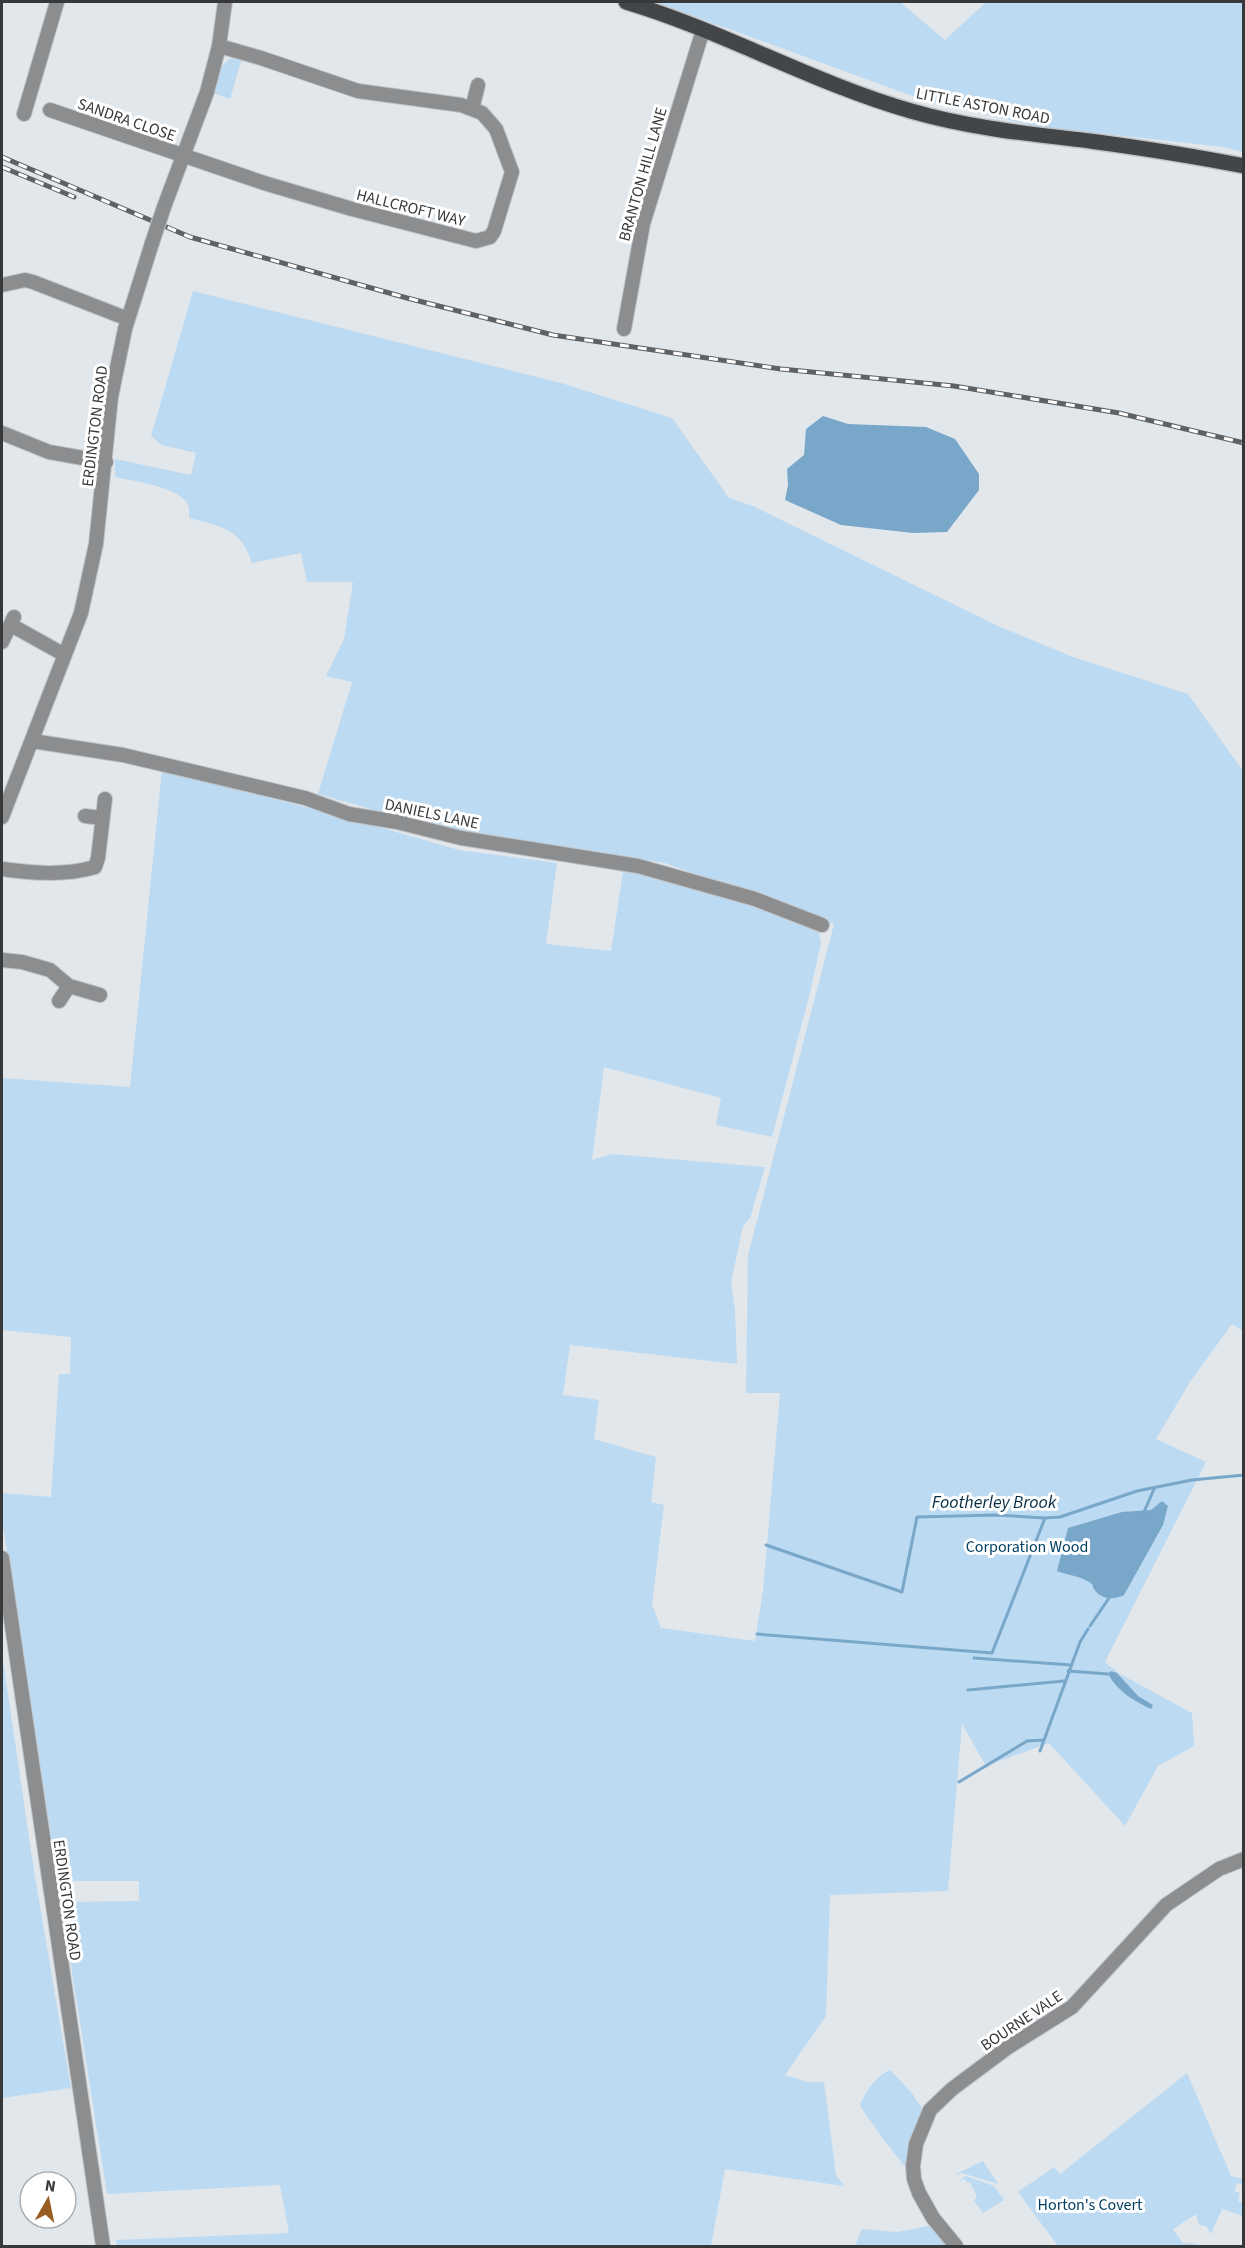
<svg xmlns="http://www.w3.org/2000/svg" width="1245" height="2248" font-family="'Source Sans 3',sans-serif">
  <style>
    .green { fill: #bcdaf1 }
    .water { fill: #78a7ca }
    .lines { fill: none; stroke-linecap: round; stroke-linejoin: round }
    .stream { stroke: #78a7ca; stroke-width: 3 }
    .minor-casing { stroke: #c0c4c8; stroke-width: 16 }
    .major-casing { stroke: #c0c4c8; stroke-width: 18 }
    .minor { stroke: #8b8d8f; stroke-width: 14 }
    .major { stroke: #424649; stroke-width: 15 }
    .rail-casing { stroke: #5f6164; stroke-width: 5 }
    .rail { stroke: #fff; stroke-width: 3; stroke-dasharray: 9; stroke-linecap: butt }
    .minor-bridge-casing { stroke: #c0c4c8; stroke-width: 16; stroke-linecap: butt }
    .minor-bridge { stroke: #8b8d8f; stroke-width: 14 }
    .labels { text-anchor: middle; stroke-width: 6; stroke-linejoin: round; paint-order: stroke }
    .street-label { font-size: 16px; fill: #36383a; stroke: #fff }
    .park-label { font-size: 16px; fill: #024062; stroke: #fff }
    .water-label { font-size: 18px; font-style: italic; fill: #052d45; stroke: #fff }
  </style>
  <rect width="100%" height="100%" fill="#e2e7ec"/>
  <!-- green -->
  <path class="green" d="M655,2H900L945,40L986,2H1243V152L1223,147L1035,126L926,101Z
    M242,58L230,99L213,93L222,66L229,59Z
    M193,291L561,383L672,418L729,498L753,506L1000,627L1076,658L1188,694L1243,771V1331L1232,1324L1190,1382L1156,1439L1206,1462L1105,1662L1120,1674L1192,1713L1194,1746L1158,1766L1125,1826L1049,1743L986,1766L962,1724L948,1891L830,1895L826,2016L785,2075L808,2082H824L836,2175L844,2186L725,2169L711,2246H117L116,2240L289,2233L280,2185L107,2194L61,1902L139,1901V1881H58L2,1520V1493L51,1497L59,1374H70L71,1337L2,1330V1078L130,1087L162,770L351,819L459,850L557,863L546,944L611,951L623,872L675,879L809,925L819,931L821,943L810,993L772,1137L716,1125L721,1098L604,1067L592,1160L612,1154L765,1167L750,1218L743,1226L731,1282L735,1310L737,1364L570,1345L563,1395L599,1400L594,1439L656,1457L651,1502L664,1505L652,1604L661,1628L755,1641L763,1591L780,1393H746L748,1255L834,924L665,863L467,832L399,817L318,794L352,682L326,676L344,639L353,582H307L301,553L252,563C241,528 220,526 189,518C189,511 190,505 185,500C171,486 133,481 115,477V459L191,475L196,453L162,445L151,436Z
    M2,1654L34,1871L71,2088L2,2098Z
    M890,2070L911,2092L924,2111L907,2169L883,2139L860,2106C864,2093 877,2075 890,2070Z
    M1187,2073L1231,2176L1243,2179V2185L1237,2183L1234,2191L1240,2193L1238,2201L1243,2203V2216L1222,2209L1211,2234L1206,2226L1199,2225L1196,2214L1173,2229L1183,2243L1198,2244L1192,2246H1058L1018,2192L1054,2167L1060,2174Z
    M983,2161L998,2184L962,2173L957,2175L956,2174Z
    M966,2176L994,2186L1004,2200L983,2213L974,2201L977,2197L970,2182L968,2183L965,2179L958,2181Z
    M933,2225L953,2246H855L862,2229L897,2232Z"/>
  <!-- water -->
  <path class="water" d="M823,416L848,424L926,427L955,439L979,474V490L947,532L913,533L841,525L785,500L788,485L787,469L804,455L806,429Z
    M1162,1501L1168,1506L1163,1525L1124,1595C1115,1600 1101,1600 1094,1589C1091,1584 1095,1586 1089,1582C1080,1576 1067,1575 1057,1571L1068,1528L1122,1512L1151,1510Z
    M1111,1671L1117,1673L1138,1696L1153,1705L1151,1709C1133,1700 1118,1692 1108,1674Z"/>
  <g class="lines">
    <!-- stream -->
    <path class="stream" d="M1144,1512L1154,1489
      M766,1545L902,1592L917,1517L996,1515L1045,1518L1060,1517L1137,1491L1192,1480L1244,1475
      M1090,1626L1109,1598
      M757,1634L992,1653L1045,1518
      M974,1658L1071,1665
      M1068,1671L1108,1674
      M968,1690L1064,1681
      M1040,1751L1080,1642L1088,1629
      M959,1782L1027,1741L1044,1740"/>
    <defs>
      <path id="minor" d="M472,109L478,85
        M50,110L264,183L352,209L476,241L490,237L494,231L512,172L496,129L482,113L461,105L358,91L261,58L219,46
        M24,114L57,2
        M164,207L207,92L219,46L225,2
        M2,285L25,280L33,282L128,319
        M624,329L643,224L703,30
        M2,433L49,452L106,462
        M11,625L63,654
        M2,642L14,617
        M32,741L123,755L305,798L349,814L397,822L461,838L638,866L755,899L822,925
        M85,816L102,818
        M2,817L81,613L96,544L111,397L125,329L152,243
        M2,869C31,873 65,876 95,867L98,858L105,799
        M2,960L22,962L50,970L69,986L100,995
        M59,1001L69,986
        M2,1558L103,2246
        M956,2246L933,2218L919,2193L914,2179L913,2166L916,2144L930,2110L952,2089L1007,2048L1072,2007L1166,1905L1219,1869L1244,1859"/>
      <path id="major" d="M626,2C723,31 813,83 911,111C969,128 1030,134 1090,141C1142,148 1193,156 1244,166"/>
    </defs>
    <!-- minor casing -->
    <use href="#minor" class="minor-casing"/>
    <!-- major casing -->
    <use href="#major" class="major-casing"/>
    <!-- minor -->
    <use href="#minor" class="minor"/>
    <!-- major -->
    <use href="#major" class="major"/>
    <defs>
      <path id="rail" d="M2,157L190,237L407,298L553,335L781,369L954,386L1119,413L1244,443
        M2,167L74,197"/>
    </defs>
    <!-- rail casing -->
    <use href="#rail" class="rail-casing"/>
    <!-- rail -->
    <use href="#rail" class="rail"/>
    <defs>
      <path id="minor-bridge" d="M152,243L164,207"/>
    </defs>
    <!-- minor-bridge casing -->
    <use href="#minor-bridge" class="minor-bridge-casing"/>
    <!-- minor-bridge -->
    <use href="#minor-bridge" class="minor-bridge"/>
  </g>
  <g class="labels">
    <!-- street labels -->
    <g class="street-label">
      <text transform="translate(983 105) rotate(11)" y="6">LITTLE ASTON ROAD</text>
      <text transform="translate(127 119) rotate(19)" y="6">SANDRA CLOSE</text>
      <text transform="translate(642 174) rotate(-74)" y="6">BRANTON HILL LANE</text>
      <text transform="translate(411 207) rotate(14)" y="6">HALLCROFT WAY</text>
      <text transform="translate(94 426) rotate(-83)" y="6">ERDINGTON ROAD</text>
      <text transform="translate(432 813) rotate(12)" y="6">DANIELS LANE</text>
      <text transform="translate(68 1900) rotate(82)" y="6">ERDINGTON ROAD</text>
      <text transform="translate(1021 2020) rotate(-34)" y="6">BOURNE VALE</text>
    </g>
    <!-- park labels -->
    <g class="park-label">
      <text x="1027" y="1552">Corporation Wood</text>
      <text x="1090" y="2210">Horton's Covert</text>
    </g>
    <!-- water labels -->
    <g class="water-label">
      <text x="994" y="1508">Footherley Brook</text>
    </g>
  </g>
  <!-- border -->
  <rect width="1245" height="2248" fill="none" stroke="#36383a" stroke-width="6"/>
  <!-- north arrow -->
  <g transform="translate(48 2200) rotate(9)"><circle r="28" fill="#ffffff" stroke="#afafb0" stroke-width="1.5"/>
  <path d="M0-4.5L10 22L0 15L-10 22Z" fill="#9a5d21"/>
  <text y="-9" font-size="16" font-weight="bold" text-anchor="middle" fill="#36383a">N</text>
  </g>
</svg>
